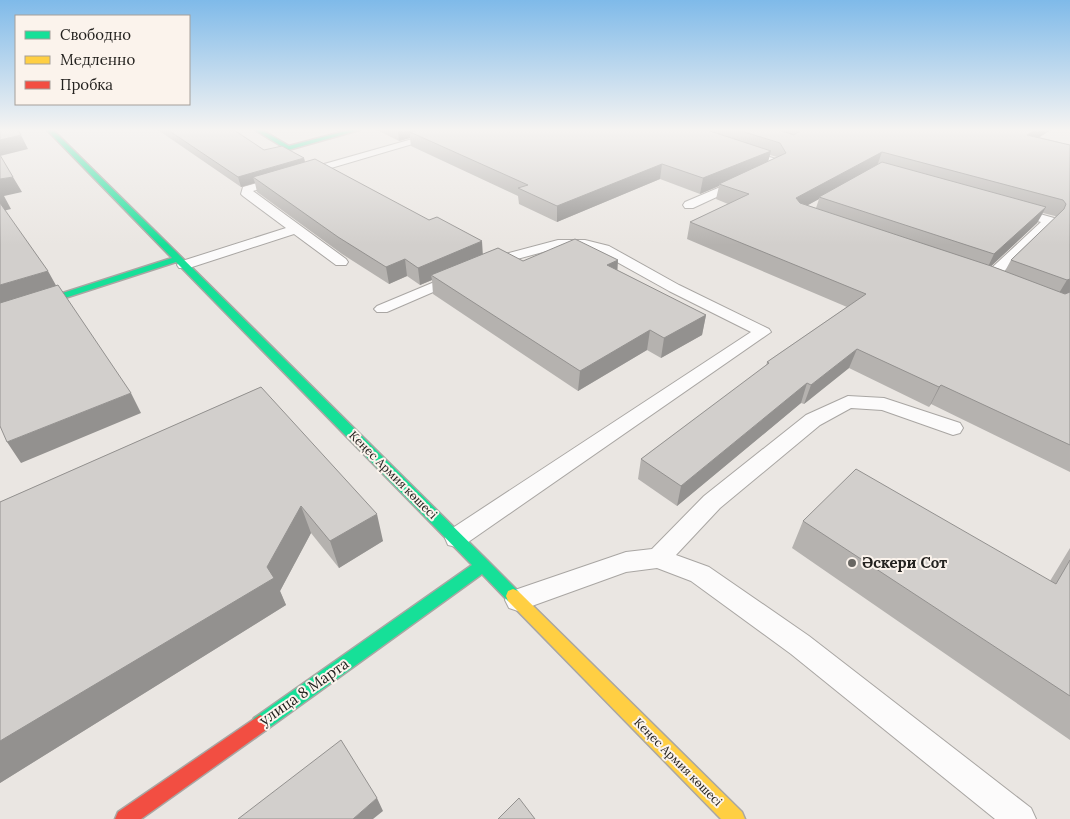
<svg xmlns="http://www.w3.org/2000/svg" width="1070" height="819" font-family="Lora,serif">
  <style>
    .lines { fill: none; stroke-linecap: round; stroke-linejoin: round }
    .lane-casing { stroke: #a9a6a3; stroke-width: 2 }
    .fast-casing { stroke: #a9a6a3; stroke-width: 3 }
    .slow-casing { stroke: #a9a6a3; stroke-width: 3 }
    .jam-casing { stroke: #a9a6a3; stroke-width: 3 }
    .lane { fill: #fcfbfb; fill-rule: evenodd }
    .fast { fill: #16e098; fill-rule: evenodd }
    .slow { fill: #ffcf43; fill-rule: evenodd }
    .jam { fill: #f24e42; fill-rule: evenodd }
    .wall { fill: #b5b2af; fill-rule: evenodd }
    .shaded-wall { fill: #93918f }
    .building { fill: #d2cfcc; stroke: #93918f }
    .poi-dot { fill: #696763; stroke: #fbf3ec; stroke-width: 2 }
    .labels { text-anchor: middle; stroke-width: 4; stroke-linejoin: round; paint-order: stroke }
    .street-label { font-size: 12px; fill: #24221f; stroke: #fbf3ec }
    .near-poi-label { font-size: 15px; font-weight: bold; fill: #24221f; stroke: #fbf3ec; text-anchor: start }
    .near-street-label { font-size: 15px; fill: #24221f; stroke: #fbf3ec }
  </style>
  <rect width="100%" height="100%" fill="#eae6e2"/>
  <g class="lines">
    <defs>
      <path id="lane" d="M444,130H460L253,191L346,259L348,262L346,265H336L294,234L189,268H179L177,265L179,262L286,228L243,196L241,194L243,187Z
        M744,149L776,159L781,167L693,208H685L683,205L685,202L770,166L768,163L740,154L739,152Z
        M1015,207L1054,218L1056,221L993,282H983L981,279L983,276L1041,222L1011,214L1009,211Z
        M558,240H585L609,246L679,285L769,329L771,332L464,545L456,547L448,545L445,538L448,531L751,332L669,291L599,252L585,248H558L491,266L484,262L486,259Z
        M456,273L461,274L463,277L461,280L387,312H377L374,309L377,306Z
        M848,396L884,398L960,423L963,428L960,433L953,435L882,410L851,408L820,425L720,508L676,555L709,567L809,636L1031,808L1036,819H995L791,654L691,581L657,568L626,572L518,611L509,608L505,600L509,592L626,552L652,549L704,496L806,415Z"/>
      <path id="fast" d="M47,130H53L488,561L518,591L520,596L518,601L513,603L508,601L482,574L266,730L260,733L254,730L251,724L254,718L472,565L176,262L0,319V313L172,258Z
        M255,130H262L289,146L349,130H359L288,150Z"/>
      <path id="slow" d="M513,589L518,591L742,812L745,819H721L508,601L506,596L508,591Z"/>
      <path id="jam" d="M260,715L266,718L269,724L266,730L141,819H115L118,812Z"/>
    </defs>
    <!-- lane casing -->
    <use href="#lane" class="lane-casing"/>
    <!-- fast casing -->
    <use href="#fast" class="fast-casing"/>
    <!-- slow casing -->
    <use href="#slow" class="slow-casing"/>
    <!-- jam casing -->
    <use href="#jam" class="jam-casing"/>
    <!-- lane -->
    <use href="#lane" class="lane"/>
    <!-- fast -->
    <use href="#fast" class="fast"/>
    <!-- slow -->
    <use href="#slow" class="slow"/>
    <!-- jam -->
    <use href="#jam" class="jam"/>
  </g>
  <!-- wall -->
  <path class="wall" d="M158,130H234L264,150L304,158L305,162L483,254L523,261L617,271L706,315L702,335L661,358L647,350L578,391L433,294L432,280L420,285L407,276L389,284L342,254L257,192L255,183L241,187Z
    M377,130H1051L1039,137L1070,145V472L931,404L929,407L849,368L804,404L801,403L677,506L638,479L641,459L766,366L767,362L847,307L687,239L690,222L728,204L716,199L719,186L700,194L660,179L557,222L519,204L518,196L411,146L410,138L399,141ZM770,155L777,157L768,161ZM819,199L816,208L807,205ZM1043,213L1055,216L1056,217L1011,260L1005,271L991,266L1037,223Z
    M261,387L383,541L339,568L311,533L280,591L286,605L0,783V502Z
    M803,521L1050,581L1070,548V740L792,548Z"/>
  <!-- shaded-wall -->
  <path class="shaded-wall" d="M398,130H436L410,132V138L399,141Z
    M1035,130H1051L1020,149L1027,135Z
    M21,135L28,149L0,156V140Z
    M771,151L767,165L719,184V186L700,194L703,178Z
    M882,152L877,166L819,197V199L792,214L796,198Z
    M304,158L306,167L253,177L255,183L241,187L238,177Z
    M662,164L660,179L557,222V206Z
    M13,177L22,192L4,196L11,209L3,211L0,205V179Z
    M1046,207L1037,223L986,271L994,254Z
    M482,241L483,257L431,275L432,280L420,285L418,268Z
    M405,259L407,276L389,284L386,267Z
    M618,260L617,278L607,265Z
    M48,271L58,289L0,307V285Z
    M1070,279V295L1056,298L1067,280Z
    M706,315L702,335L661,358L664,338Z
    M650,330L647,350L578,391L580,371Z
    M857,349L849,368L804,404L811,385Z
    M807,383L801,403L677,506L681,486Z
    M941,385L931,404L929,407L939,387Z
    M131,393L141,413L21,463L7,442Z
    M301,506L311,533L280,591L286,605L0,783V741L267,567Z
    M377,514L383,541L339,568L330,541Z
    M377,798L383,811L373,819H353Z"/>
  <!-- building -->
  <path class="building" d="M0,130H18L21,135L0,140Z
    M168,130H234L264,150L282,146L304,158L238,177Z
    M417,130H707L771,151L703,178L662,164L557,206L518,188L528,185L410,132Z
    M738,130H779L794,135L801,130H1035L1027,135L1070,145V279L1067,280L1011,260L1064,209L1066,204L1063,200L882,152L796,198L800,203L991,266L1065,294L1070,292V445L941,385L939,387L857,349L811,385L807,383L681,486L641,459L769,363L767,362L866,294L690,222L749,194L719,184L786,153L780,143Z
    M0,155L13,177L0,179Z
    M315,159L429,220L437,217L482,241L418,268L405,259L386,267L338,237L253,177Z
    M882,162L1046,207L994,254L819,197Z
    M0,203L48,271L0,285Z
    M575,239L618,260L607,265L706,315L664,338L650,330L580,371L431,275L498,248L523,261Z
    M58,285L131,393L7,442L0,426V303Z
    M261,387L377,514L330,541L301,506L267,567L274,578L0,741V502Z
    M856,469L1056,584L1070,560V696L803,521Z
    M341,740L377,798L353,819H238Z
    M519,798L535,819H498Z"/>
  <!-- sky -->
  <linearGradient id="sky" x2="0" y2="1"><stop stop-color="#7fbae9"/><stop offset="0.53" stop-color="#f6f4f2"/><stop offset="1" stop-color="#f6f4f2" stop-opacity="0"/></linearGradient>
  <rect width="1070" height="245" fill="url(#sky)"/>
  <!-- markers -->
  <circle class="poi-dot" cx="852" cy="563" r="5"/>
  <g class="labels">
    <!-- street labels -->
    <g class="street-label">
      <text transform="translate(393 475) rotate(45)" y="4">Кеңес Армия көшесі</text>
      <text transform="translate(678 762) rotate(45)" y="4">Кеңес Армия көшесі</text>
    </g>
    <!-- near-poi labels -->
    <g class="near-poi-label">
      <text x="862" y="568">Әскери Сот</text>
    </g>
    <!-- near-street labels -->
    <g class="near-street-label">
      <text transform="translate(304 692) rotate(-35)" y="5">улица 8 Марта</text>
    </g>
  </g>
  <!-- legend -->
  <rect x="15" y="15" width="175" height="90" fill="#fbf3ec" stroke="#a59f9a"/>
  <rect x="25" y="31" width="25" height="8" fill="#16e098" stroke="#a59f9a"/>
  <text x="60" y="40" font-size="15" fill="#24221f">Свободно</text>
  <rect x="25" y="56" width="25" height="8" fill="#ffcf43" stroke="#a59f9a"/>
  <text x="60" y="65" font-size="15" fill="#24221f">Медленно</text>
  <rect x="25" y="81" width="25" height="8" fill="#f24e42" stroke="#a59f9a"/>
  <text x="60" y="90" font-size="15" fill="#24221f">Пробка</text>
</svg>
